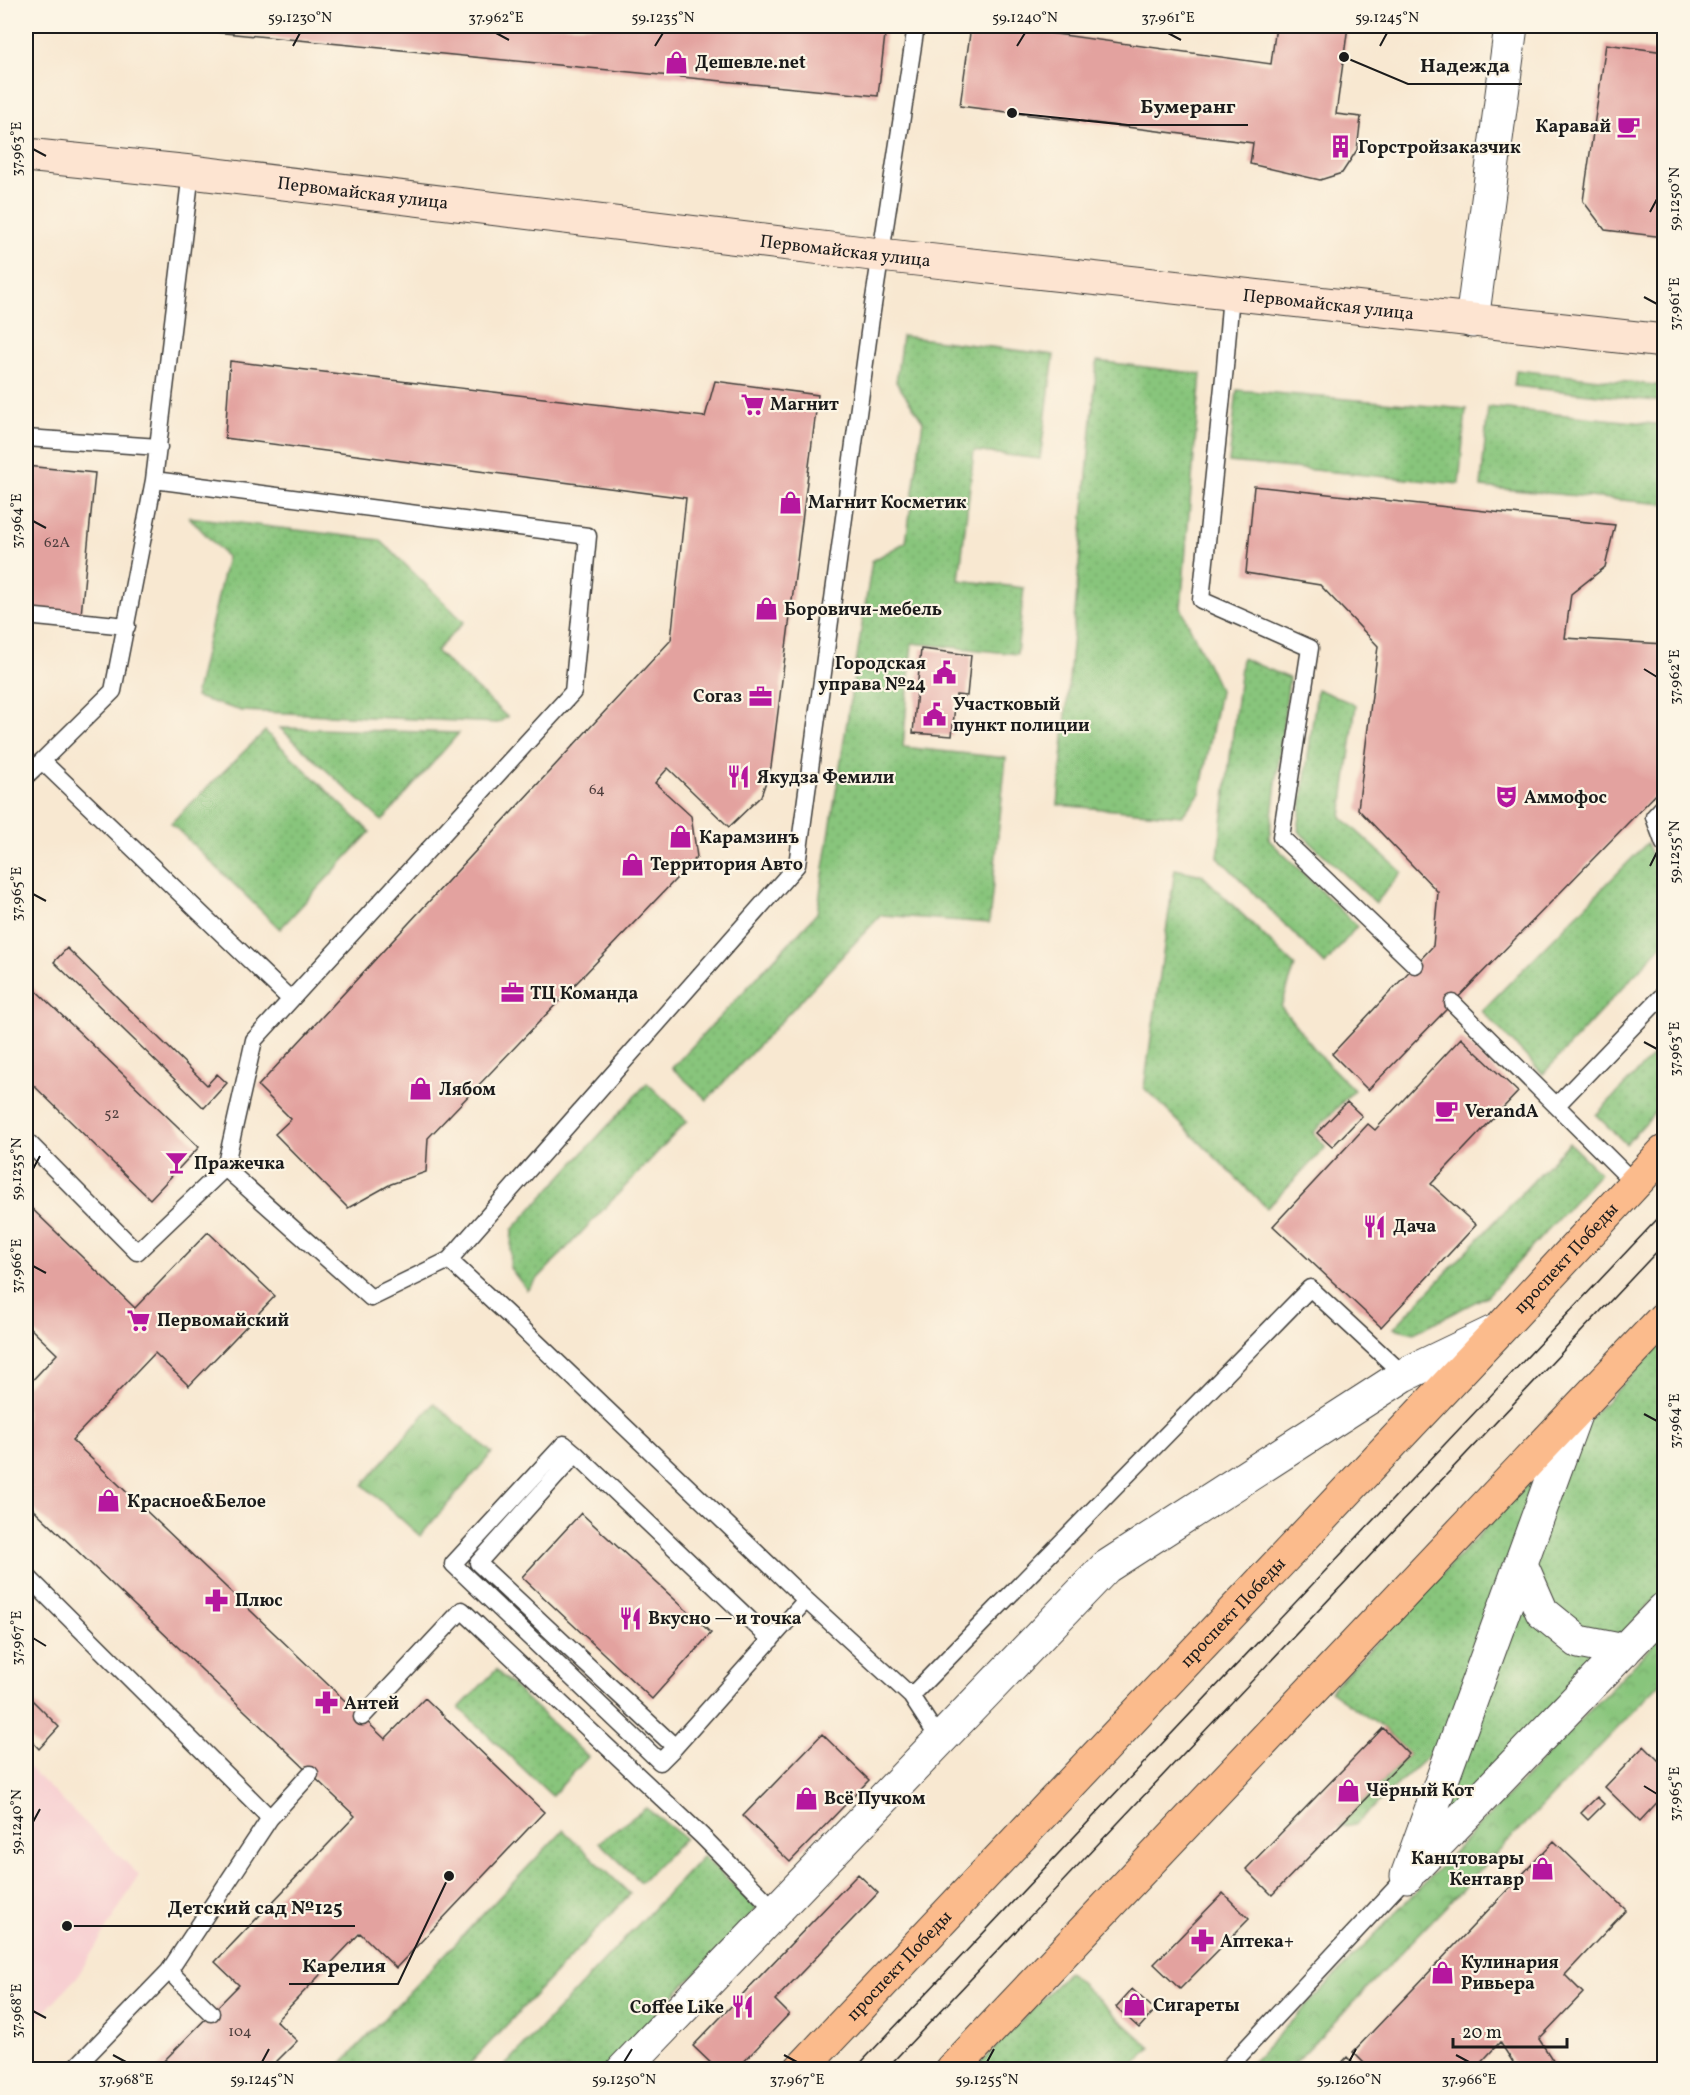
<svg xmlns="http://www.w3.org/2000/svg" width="1690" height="2095" font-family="Vollkorn,serif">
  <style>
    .built { fill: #f7cfd1 }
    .grass { fill: url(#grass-dots); stroke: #52704c; stroke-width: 1.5 }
    .park { fill: url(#park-crowns); stroke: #52704c; stroke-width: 1.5 }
    .building { fill: #e3a29f }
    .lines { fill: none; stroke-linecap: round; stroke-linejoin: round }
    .lane-casing { stroke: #3d3b37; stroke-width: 19 }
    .street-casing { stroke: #3d3b37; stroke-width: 35 }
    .secondary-casing { stroke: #3d3b37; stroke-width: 35 }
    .primary-casing { stroke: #3d3b37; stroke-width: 35 }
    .lane { stroke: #fff; stroke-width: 16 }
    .street { stroke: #fff; stroke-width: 33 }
    .secondary { stroke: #fde4d1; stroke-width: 33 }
    .primary { stroke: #fbbb8c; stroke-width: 33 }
    .tram { stroke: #1c1c1c; stroke-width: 1.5 }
    .ticks { fill: none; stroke: #1c1c1c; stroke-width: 2 }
    .labels { text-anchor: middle; stroke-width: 4.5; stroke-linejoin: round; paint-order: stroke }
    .number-label { font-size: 15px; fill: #4e3e3d }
    .poi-label { font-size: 18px; font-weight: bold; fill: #1c1c1c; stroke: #fcf5e5; text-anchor: start }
    .street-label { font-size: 18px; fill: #1c1c1c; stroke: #fcf5e5 }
    .leader { fill: none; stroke: #1c1c1c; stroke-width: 2 }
    .callout-dot { fill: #1c1c1c; stroke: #fcf5e5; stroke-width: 2 }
    .callout-label { font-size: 20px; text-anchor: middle; font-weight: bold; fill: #1c1c1c; stroke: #fcf5e5; stroke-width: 4.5; stroke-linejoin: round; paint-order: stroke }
    .neatline { fill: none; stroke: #1c1c1c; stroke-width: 2 }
    .ticks-label { font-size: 15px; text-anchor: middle; fill: #1c1c1c }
  </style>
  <defs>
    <pattern id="grass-dots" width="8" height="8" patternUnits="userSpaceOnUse" patternTransform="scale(1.5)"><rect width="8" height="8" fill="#88c57b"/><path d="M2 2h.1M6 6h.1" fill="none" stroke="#75a96a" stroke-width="1.8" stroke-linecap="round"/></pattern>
    <pattern id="park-crowns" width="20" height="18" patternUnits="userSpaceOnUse" patternTransform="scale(1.5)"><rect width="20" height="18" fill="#88c57b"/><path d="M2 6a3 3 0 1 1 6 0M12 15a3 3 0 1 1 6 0" fill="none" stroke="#75a96a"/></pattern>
  </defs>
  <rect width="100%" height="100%" fill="#fcf5e5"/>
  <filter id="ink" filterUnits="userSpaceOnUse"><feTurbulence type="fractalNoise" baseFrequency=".0167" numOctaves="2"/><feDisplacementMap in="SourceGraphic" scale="12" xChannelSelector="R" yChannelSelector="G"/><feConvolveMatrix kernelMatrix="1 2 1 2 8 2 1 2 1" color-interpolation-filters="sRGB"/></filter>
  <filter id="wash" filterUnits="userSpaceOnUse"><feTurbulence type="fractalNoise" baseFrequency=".008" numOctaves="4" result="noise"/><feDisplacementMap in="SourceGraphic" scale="24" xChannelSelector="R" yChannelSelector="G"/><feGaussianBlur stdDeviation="1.35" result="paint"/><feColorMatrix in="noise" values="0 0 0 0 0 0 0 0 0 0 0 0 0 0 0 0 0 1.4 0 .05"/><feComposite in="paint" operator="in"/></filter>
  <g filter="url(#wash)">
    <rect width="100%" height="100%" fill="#f8e8d1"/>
    <!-- built -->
    <path class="built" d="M26,1765L139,1875L77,1977L26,2031Z"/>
    <!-- grass -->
    <path class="grass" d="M902,336L1054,355L1040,459L974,451L959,580L1024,588L1017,654L912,643L903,747L1006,758L989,923L881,915L707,1100L672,1068L817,913L872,561L906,542L923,421L896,382Z
      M1097,361L1201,374L1181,608L1220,691L1200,793L1182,816L1058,805Z
      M1516,370L1664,386V402L1514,386Z
      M1237,390L1466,409L1459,484L1229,462Z
      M1488,407L1664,425V504L1481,487Z
      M189,517L380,540L464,622L436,651L507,717L498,723L242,711L195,697L227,557Z
      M1242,658L1289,678L1269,840L1357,926L1325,965L1218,857Z
      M1317,689L1356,705L1341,817L1402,872L1376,903L1298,831Z
      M280,728L459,733L382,821Z
      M265,731L370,832L280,929L171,823Z
      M1647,843L1664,888V943L1543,1074L1482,1011Z
      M1175,869L1202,875L1295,966L1281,1007L1322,1058L1354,1090L1313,1133L1326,1147L1267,1208L1144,1088Z
      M1664,1044V1103L1626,1144L1596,1115Z
      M647,1083L687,1121L527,1290L510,1268L512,1230Z
      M1569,1143L1600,1173L1487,1296L1414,1333L1394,1328Z
      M1664,1341V1590L1444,1817L1442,1743L1355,1824L1338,1827L1409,1754L1383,1728L1330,1691Z
      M496,1670L588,1757L552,1796L459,1708Z
      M646,1808L685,1838L641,1882L599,1842Z
      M563,1830L630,1894L465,2069H336Z
      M703,1856L757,1908L605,2069L501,2070Z
      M1068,1972L1151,2048L1130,2069L974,2070Z"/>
    <!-- park -->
    <path class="park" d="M434,1403L492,1453L420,1536L363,1485Z
      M1664,1633V1680L1289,2069H1246Z"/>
    <g id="blocks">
      <!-- building -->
      <path class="building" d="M163,26H886L878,96L163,27Z
        M971,26H999L1271,64L1276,26H1348L1336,114L1361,117L1357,150L1342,173L1320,180L1250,164L1253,143L960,106Z
        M1606,44L1664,52V237L1605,230L1583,201Z
        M230,361L705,417L715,381L818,395L771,767L761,796L729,827L668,768L655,783L691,816L697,857L428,1138L426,1172L391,1184L348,1208L275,1134L291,1119L258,1086L671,640L686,498L225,438Z
        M26,466L95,473L81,615L26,610Z
        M1254,486L1615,525L1605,567L1571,594L1565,638L1664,644V786L1368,1090L1332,1054L1433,946L1438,892L1358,809L1378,646L1320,585L1246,573Z
        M921,649L971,655L967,696L956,695L952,736L913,733Z
        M67,948L207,1085L217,1074L227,1083L204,1108L54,962Z
        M26,981L199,1147L150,1199L26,1078Z
        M1461,1038L1518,1092L1431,1184L1476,1225L1381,1327L1273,1226L1368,1124L1375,1130Z
        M1347,1102L1362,1116L1332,1147L1317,1133Z
        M26,1203L135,1308L208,1232L275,1296L189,1386L155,1353L72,1440L385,1739L425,1698L544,1812L396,1968L360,1933L276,2021L297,2041L268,2070H155L239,1985L215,1962L355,1816L26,1502V1387L57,1354L26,1324Z
        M581,1513L711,1633L652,1699L522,1577Z
        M26,1694L59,1727L39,1749L26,1735Z
        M1383,1728L1409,1754L1272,1895L1246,1869Z
        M822,1734L869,1780L790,1862L743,1816Z
        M1644,1746L1664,1766V1795L1640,1821L1605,1787Z
        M1597,1797L1604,1804L1588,1820L1581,1813Z
        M1554,1841L1626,1910L1565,1975L1583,1993L1539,2039L1559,2070H1518L1500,2042L1474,2070H1371L1353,2052Z
        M858,1874L878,1893L775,2000L789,2014L736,2070H718L693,2046Z
        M1223,1893L1249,1919L1180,1989L1154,1964Z
        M1132,1989L1155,2010L1139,2028L1116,2007Z
        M1347,2057L1359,2070H1335Z"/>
    </g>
  </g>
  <g filter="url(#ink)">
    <use href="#blocks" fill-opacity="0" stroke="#3d3b37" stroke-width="1.5"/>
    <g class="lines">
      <defs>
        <path id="lane" d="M916,26L871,318L797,865L449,1260L506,1313L806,1600L911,1696L939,1739
          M191,172L154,480L588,536L573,692L254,1040L225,1168
          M1231,294L1225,367L1201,600L1310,648L1281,837L1415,965
          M26,438L159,447
          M154,480L113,691L42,761L290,999
          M26,616L127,626
          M26,776L42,761
          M1664,806L1654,817L1664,844
          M1453,1003L1635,1184
          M1557,1105L1664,994
          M26,1140L137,1252L225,1168L371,1298L449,1260
          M576,1454L564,1444L453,1564L660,1762L675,1747
          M26,1575L270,1818L169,1971L73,2070
          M771,1640L576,1454L478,1563L675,1747C719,1698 762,1649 806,1600
          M911,1696L1310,1288L1404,1375
          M362,1717L462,1610L702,1836L775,1910
          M270,1818L310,1774
          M169,1971L211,2013
          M1226,2070L1407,1876"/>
        <path id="street" d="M1472,321L1511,26
          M1521,1564L1542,1612L1579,1642L1624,1651
          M1414,1868L1664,1609
          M1407,1876L1576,1412
          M623,2070L1106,1567L1404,1375L1498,1330"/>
        <g id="secondary">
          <path id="s1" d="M26,155L191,172L880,255L1664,341"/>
        </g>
        <g id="primary">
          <path id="s2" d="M800,2070L1500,1329L1664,1152"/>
          <path d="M952,2070L1664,1318"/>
        </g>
      </defs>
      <!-- lane casing -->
      <use href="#lane" class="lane-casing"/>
      <!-- street casing -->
      <use href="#street" class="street-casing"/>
      <!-- secondary casing -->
      <use href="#secondary" class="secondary-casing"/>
      <!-- primary casing -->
      <use href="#primary" class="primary-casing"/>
      <!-- lane -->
      <use href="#lane" class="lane"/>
      <!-- street -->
      <use href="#street" class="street"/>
      <!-- secondary -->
      <use href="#secondary" class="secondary"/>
      <!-- primary -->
      <use href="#primary" class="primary"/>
      <!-- tram -->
      <path class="tram" d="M854,2070L1664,1212
        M885,2070L1664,1244"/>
    </g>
  </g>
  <!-- ticks -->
  <path class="ticks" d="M496,33L509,40M1168,33L1181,40M293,46L300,33M655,46L663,33M1017,46L1025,33M1380,46L1387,33M33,149L46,156M1650,212L1657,199M1644,297L1657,304M33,521L46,528M1644,669L1657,677M1650,866L1657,852M33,894L46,901M1644,1042L1657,1049M33,1169L40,1156M33,1266L46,1273M1644,1414L1657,1421M33,1638L46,1646M1644,1786L1657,1794M33,1822L40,1809M33,2011L46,2018M113,2055L126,2062M784,2055L797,2062M1456,2055L1469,2062M262,2062L269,2049M624,2062L632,2049M987,2062L994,2049M1349,2062L1356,2049"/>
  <!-- icons -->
  <defs>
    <symbol id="shop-bare" viewBox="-9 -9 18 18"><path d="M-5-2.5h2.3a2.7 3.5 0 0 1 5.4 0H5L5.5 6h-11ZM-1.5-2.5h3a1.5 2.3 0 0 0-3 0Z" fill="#b5179e" stroke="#fcf5e5" stroke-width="2.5" paint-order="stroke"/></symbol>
    <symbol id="cafe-bare" viewBox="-9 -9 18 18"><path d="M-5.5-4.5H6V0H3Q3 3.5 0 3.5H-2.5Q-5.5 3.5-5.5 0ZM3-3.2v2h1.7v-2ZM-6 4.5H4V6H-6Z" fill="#b5179e" stroke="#fcf5e5" stroke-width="2.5" paint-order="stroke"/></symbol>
    <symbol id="building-bare" viewBox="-9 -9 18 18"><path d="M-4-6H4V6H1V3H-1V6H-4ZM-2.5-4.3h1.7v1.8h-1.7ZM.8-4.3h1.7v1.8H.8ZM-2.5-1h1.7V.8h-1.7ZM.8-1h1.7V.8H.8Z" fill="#b5179e" stroke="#fcf5e5" stroke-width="2.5" paint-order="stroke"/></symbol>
    <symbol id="supermarket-bare" viewBox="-9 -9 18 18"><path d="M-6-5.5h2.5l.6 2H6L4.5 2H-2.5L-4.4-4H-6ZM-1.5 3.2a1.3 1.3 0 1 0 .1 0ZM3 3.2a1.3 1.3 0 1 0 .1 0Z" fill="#b5179e" stroke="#fcf5e5" stroke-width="2.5" paint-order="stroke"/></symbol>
    <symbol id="civic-bare" viewBox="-9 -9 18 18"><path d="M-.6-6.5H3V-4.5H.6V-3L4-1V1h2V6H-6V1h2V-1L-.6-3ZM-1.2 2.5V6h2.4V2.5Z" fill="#b5179e" stroke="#fcf5e5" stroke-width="2.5" paint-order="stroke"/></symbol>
    <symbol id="office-bare" viewBox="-9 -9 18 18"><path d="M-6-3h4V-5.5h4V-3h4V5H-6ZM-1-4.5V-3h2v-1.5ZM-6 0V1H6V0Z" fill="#b5179e" stroke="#fcf5e5" stroke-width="2.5" paint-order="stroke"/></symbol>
    <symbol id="restaurant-bare" viewBox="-9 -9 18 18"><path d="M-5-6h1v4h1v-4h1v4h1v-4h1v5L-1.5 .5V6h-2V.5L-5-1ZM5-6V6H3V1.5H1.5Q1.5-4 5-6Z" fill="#b5179e" stroke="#fcf5e5" stroke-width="2.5" paint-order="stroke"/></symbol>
    <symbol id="theatre-bare" viewBox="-9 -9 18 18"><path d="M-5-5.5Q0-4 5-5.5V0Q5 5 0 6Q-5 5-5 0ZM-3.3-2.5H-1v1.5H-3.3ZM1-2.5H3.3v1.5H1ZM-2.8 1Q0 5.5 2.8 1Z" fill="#b5179e" stroke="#fcf5e5" stroke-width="2.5" paint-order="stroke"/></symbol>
    <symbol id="bar-bare" viewBox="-9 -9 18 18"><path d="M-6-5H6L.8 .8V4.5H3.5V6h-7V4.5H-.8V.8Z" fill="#b5179e" stroke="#fcf5e5" stroke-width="2.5" paint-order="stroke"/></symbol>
    <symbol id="pharmacy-bare" viewBox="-9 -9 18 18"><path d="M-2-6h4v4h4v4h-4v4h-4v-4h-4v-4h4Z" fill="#b5179e" stroke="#fcf5e5" stroke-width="2.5" paint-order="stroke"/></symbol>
  </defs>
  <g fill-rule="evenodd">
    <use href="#shop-bare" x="660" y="46" width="33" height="33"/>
    <use href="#cafe-bare" x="1612" y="110" width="33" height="33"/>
    <use href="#building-bare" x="1324" y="130" width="33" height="33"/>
    <use href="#supermarket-bare" x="736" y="388" width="33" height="33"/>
    <use href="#shop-bare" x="774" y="486" width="33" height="33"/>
    <use href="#shop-bare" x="750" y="592" width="33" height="33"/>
    <use href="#civic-bare" x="928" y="656" width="33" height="33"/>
    <use href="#office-bare" x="744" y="680" width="33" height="33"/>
    <use href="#civic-bare" x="918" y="698" width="33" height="33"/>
    <use href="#restaurant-bare" x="722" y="760" width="33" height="33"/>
    <use href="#theatre-bare" x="1490" y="780" width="33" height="33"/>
    <use href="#shop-bare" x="664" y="820" width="33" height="33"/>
    <use href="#shop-bare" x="616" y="848" width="33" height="33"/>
    <use href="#office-bare" x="496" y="976" width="33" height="33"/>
    <use href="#shop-bare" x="404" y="1072" width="33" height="33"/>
    <use href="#cafe-bare" x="1430" y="1094" width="33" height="33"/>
    <use href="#bar-bare" x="160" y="1146" width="33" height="33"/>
    <use href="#restaurant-bare" x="1358" y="1210" width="33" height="33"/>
    <use href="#supermarket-bare" x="122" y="1304" width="33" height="33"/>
    <use href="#shop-bare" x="92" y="1484" width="33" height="33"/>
    <use href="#pharmacy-bare" x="200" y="1584" width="33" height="33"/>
    <use href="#restaurant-bare" x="614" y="1602" width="33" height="33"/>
    <use href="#pharmacy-bare" x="310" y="1686" width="33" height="33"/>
    <use href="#shop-bare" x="1332" y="1774" width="33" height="33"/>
    <use href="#shop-bare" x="790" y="1782" width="33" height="33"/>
    <use href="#shop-bare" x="1526" y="1852" width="33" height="33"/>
    <use href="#pharmacy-bare" x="1186" y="1924" width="33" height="33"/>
    <use href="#shop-bare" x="1426" y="1956" width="33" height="33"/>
    <use href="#shop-bare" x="1118" y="1988" width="33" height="33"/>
    <use href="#restaurant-bare" x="726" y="1990" width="33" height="33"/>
  </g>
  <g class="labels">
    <!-- number labels -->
    <g class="number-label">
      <text x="57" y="547">62А</text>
      <text x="597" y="794">64</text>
      <text x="112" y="1118">52</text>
      <text x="240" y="2036">104</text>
    </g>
    <!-- poi labels -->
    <g class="poi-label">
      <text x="695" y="68">Дешевле.net</text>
      <text x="1611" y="132" text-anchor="end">Каравай</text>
      <text x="1358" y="153">Горстройзаказчик</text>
      <text x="770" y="410">Магнит</text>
      <text x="808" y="508">Магнит Косметик</text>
      <text x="784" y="615">Боровичи-мебель</text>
      <text x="926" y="669" text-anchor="end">Городская<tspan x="926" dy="21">управа №24</tspan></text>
      <text x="742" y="702" text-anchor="end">Согаз</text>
      <text x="953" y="710">Участковый<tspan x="953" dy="21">пункт полиции</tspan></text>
      <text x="757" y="783">Якудза Фемили</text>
      <text x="1524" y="803">Аммофос</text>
      <text x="699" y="843">Карамзинъ</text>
      <text x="650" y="870">Территория Авто</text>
      <text x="530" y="999">ТЦ Команда</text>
      <text x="439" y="1095">Лябом</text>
      <text x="1465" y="1117">VerandA</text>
      <text x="194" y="1169">Пражечка</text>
      <text x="1393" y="1232">Дача</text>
      <text x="157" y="1326">Первомайский</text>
      <text x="127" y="1507">Красное&amp;Белое</text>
      <text x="235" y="1606">Плюс</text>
      <text x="648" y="1624">Вкусно — и точка</text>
      <text x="344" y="1709">Антей</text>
      <text x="1366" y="1796">Чёрный Кот</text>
      <text x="824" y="1804">Всё Пучком</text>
      <text x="1524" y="1864" text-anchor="end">Канцтовары<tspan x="1524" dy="21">Кентавр</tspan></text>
      <text x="1220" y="1947">Аптека+</text>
      <text x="1461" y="1968">Кулинария<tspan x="1461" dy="21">Ривьера</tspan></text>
      <text x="1153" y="2011">Сигареты</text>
      <text x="724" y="2013" text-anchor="end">Coffee Like</text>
    </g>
    <!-- street labels -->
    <g class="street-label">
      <text dy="6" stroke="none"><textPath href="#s1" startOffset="339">Первомайская улица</textPath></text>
      <text dy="6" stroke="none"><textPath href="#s1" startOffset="825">Первомайская улица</textPath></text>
      <text dy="6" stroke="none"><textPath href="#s1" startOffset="1311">Первомайская улица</textPath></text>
      <text dy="6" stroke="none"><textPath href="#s2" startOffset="1116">проспект Победы</textPath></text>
      <text dy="6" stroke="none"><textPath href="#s2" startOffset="630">проспект Победы</textPath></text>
      <text dy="6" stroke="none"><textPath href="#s2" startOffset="144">проспект Победы</textPath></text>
    </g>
  </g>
  <!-- callouts -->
  <path class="leader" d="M1344 57L1408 84H1522M1012 113L1128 125H1248M67 1926L156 1926H355M449 1876L398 1984H289"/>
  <g class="callout-dot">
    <circle cx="1344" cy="57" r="6"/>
    <circle cx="1012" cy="113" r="6"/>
    <circle cx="67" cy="1926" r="6"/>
    <circle cx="449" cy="1876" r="6"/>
  </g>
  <g class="callout-label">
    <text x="1465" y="72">Надежда</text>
    <text x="1188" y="113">Бумеранг</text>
    <text x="255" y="1914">Детский сад №125</text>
    <text x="344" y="1972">Карелия</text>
  </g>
  <!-- margin -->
  <rect width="1690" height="2095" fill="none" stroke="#fcf5e5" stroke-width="66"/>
  <!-- scale -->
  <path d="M1453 2038v9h114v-9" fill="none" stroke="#1c1c1c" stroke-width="3"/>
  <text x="1462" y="2038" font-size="18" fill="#1c1c1c" stroke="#fcf5e5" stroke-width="4.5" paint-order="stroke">20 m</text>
  <rect x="33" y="33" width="1624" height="2029" class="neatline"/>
  <g class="ticks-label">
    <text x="300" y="22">59.1230°N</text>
    <text x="496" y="22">37.962°E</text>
    <text x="663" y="22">59.1235°N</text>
    <text x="1025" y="22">59.1240°N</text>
    <text x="1168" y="22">37.961°E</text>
    <text x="1387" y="22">59.1245°N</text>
    <text transform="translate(16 149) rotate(-90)" y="5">37.963°E</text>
    <text transform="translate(1674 199) rotate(-90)" y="5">59.1250°N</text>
    <text transform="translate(1674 304) rotate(-90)" y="5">37.961°E</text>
    <text transform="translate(16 521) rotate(-90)" y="5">37.964°E</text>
    <text transform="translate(1674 677) rotate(-90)" y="5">37.962°E</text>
    <text transform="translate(1674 852) rotate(-90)" y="5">59.1255°N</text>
    <text transform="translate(16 894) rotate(-90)" y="5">37.965°E</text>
    <text transform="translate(1674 1049) rotate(-90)" y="5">37.963°E</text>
    <text transform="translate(16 1169) rotate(-90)" y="5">59.1235°N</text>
    <text transform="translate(16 1266) rotate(-90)" y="5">37.966°E</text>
    <text transform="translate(1674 1421) rotate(-90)" y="5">37.964°E</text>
    <text transform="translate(16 1638) rotate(-90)" y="5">37.967°E</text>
    <text transform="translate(1674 1794) rotate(-90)" y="5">37.965°E</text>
    <text transform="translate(16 1822) rotate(-90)" y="5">59.1240°N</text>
    <text transform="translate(16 2011) rotate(-90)" y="5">37.968°E</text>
    <text x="126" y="2084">37.968°E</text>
    <text x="262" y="2084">59.1245°N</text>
    <text x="624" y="2084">59.1250°N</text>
    <text x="797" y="2084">37.967°E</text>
    <text x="987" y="2084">59.1255°N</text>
    <text x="1349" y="2084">59.1260°N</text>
    <text x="1469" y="2084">37.966°E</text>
  </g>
</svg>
